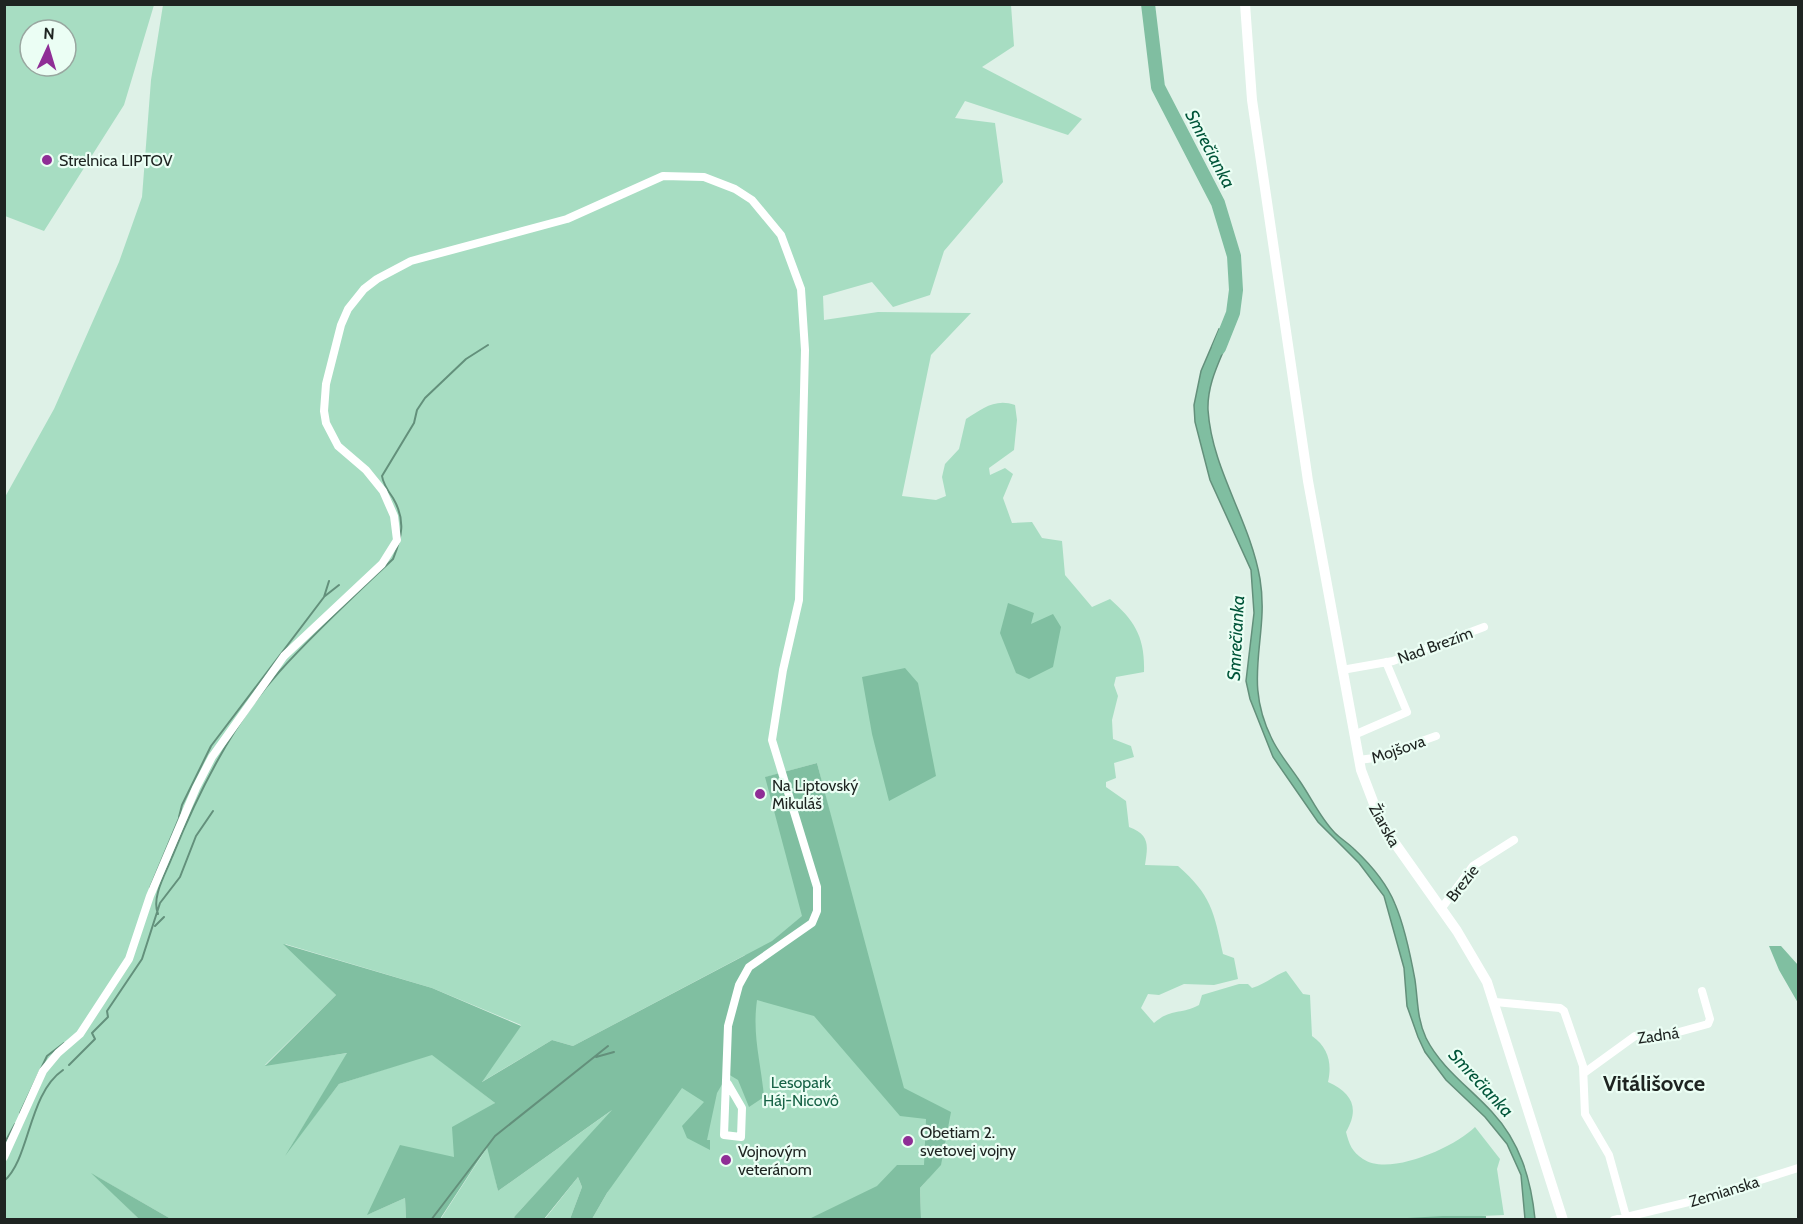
<svg xmlns="http://www.w3.org/2000/svg" width="1803" height="1224" font-family="Cabin,sans-serif">
  <style>
    .green { fill: #a7ddc2; fill-rule: evenodd }
    .forest { fill: #80bfa1 }
    .water { fill: #80bea1; stroke: #63907b; stroke-width: 1.5 }
    .lines { fill: none; stroke-linecap: round; stroke-linejoin: round }
    .stream { stroke: #63907b; stroke-width: 2 }
    .river { stroke: #80bea1; stroke-width: 14 }
    .street { stroke: #fff; stroke-width: 8 }
    .secondary { stroke: #fff; stroke-width: 10 }
    .poi-dot { fill: #8f2e96; stroke: #ebfef4; stroke-width: 2 }
    .labels { text-anchor: middle; stroke-width: 4.5; stroke-linejoin: round; paint-order: stroke }
    .poi-label { font-size: 16px; fill: #1e2421; stroke: #ebfef4; text-anchor: start }
    .street-label { font-size: 16px; fill: #1e2421; stroke: #ebfef4 }
    .park-label { font-size: 16px; fill: #186347; stroke: #ebfef4 }
    .water-label { font-size: 18px; font-style: italic; fill: #005539; stroke: #ebfef4 }
    .district-label { font-size: 22px; font-weight: bold; fill: #1e2421; stroke: #ebfef4 }
  </style>
  <rect width="100%" height="100%" fill="#def1e7"/>
  <!-- green -->
  <path class="green" d="M4,5H154L124,105L44,231L5,216ZM30,30H66V66H30Z
    M163,5H1011L1014,46L982,67L1082,119L1068,135L965,101L955,118L995,123L1003,182L944,251L930,295L893,307L872,282L823,296L824,320L878,312L971,313L931,355L902,496L936,500L946,496L942,477L945,464L959,449L966,419C982,409 995,398 1015,405L1017,420L1014,450L989,468L990,475L1005,468L1013,474L1003,498L1012,523L1032,522L1042,538L1062,541L1065,575L1092,607L1110,599C1135,621 1145,637 1144,672L1116,677L1114,685L1118,696L1112,720L1113,739L1131,746L1134,757L1114,763L1116,778L1106,782V787L1126,801L1129,827C1150,835 1148,845 1145,865L1178,866C1211,895 1214,911 1223,954L1234,958L1238,979L1214,985L1184,984L1159,995L1148,994L1141,1008L1154,1023C1171,1008 1180,1015 1199,1005L1202,995L1239,984H1248L1252,988C1266,984 1273,976 1286,971L1303,994L1310,995L1312,1036C1329,1048 1332,1064 1328,1082C1352,1093 1360,1108 1346,1132C1349,1144 1352,1152 1363,1159C1389,1177 1455,1147 1475,1127L1500,1159L1497,1169L1504,1215L1389,1220L921,1219L920,1188L929,1178L861,1219H592L745,955L573,1046L552,1040L480,1083L521,1025L432,988L285,944L336,995L265,1065L348,1053L290,1148L339,1084L432,1054L495,1103L454,1158L369,1214L405,1198L406,1219H171L94,1175L139,1219L5,1220V497L54,409L119,262L142,197L151,80ZM817,763L853,903L766,777Z
    M615,1108L514,1217L515,1219L440,1220L488,1146L498,1191Z
    M578,1177L582,1187L570,1219L544,1220Z"/>
  <!-- forest -->
  <path class="forest" d="M1008,603L1034,613L1031,624L1053,614L1061,627L1053,667L1029,679L1016,673L1000,633Z
    M905,668L918,683L936,776L889,801L872,734L862,677Z
    M817,763L904,1088L951,1112L941,1165L920,1188L921,1219H809L877,1186L897,1165H924L926,1119L900,1116L814,1016L757,1000C752,1036 761,1062 764,1097L749,1107L738,1080L728,1074L717,1093L707,1140H710V1150L687,1138L682,1126L704,1102L682,1088L607,1193L592,1219H570L582,1187L578,1177L544,1219H515L514,1217L612,1110L498,1191L487,1147L440,1219H406L405,1198L367,1215L400,1145L454,1157L452,1127L495,1103L432,1055L339,1084L285,1156L347,1053L265,1066L336,995L283,944L432,988L521,1026L482,1082L552,1040L573,1046L772,941L802,916L765,777Z
    M1769,946H1781L1798,965V1003L1779,970Z
    M91,1173L171,1219H139Z
    M1443,1216H1486V1219H1389Z"/>
  <!-- water -->
  <path class="water" d="M1219,329L1230,335C1221,359 1207,382 1208,410C1212,470 1250,520 1260,579C1270,639 1240,680 1274,743C1281,756 1291,768 1299,780C1311,797 1320,818 1335,833C1341,839 1348,843 1354,849C1370,864 1387,884 1395,904C1404,925 1411,958 1415,980C1418,1001 1417,1019 1426,1038C1441,1068 1470,1088 1492,1112C1520,1142 1531,1179 1535,1219H1525L1521,1175L1507,1144L1485,1117L1446,1080L1425,1052L1418,1037L1407,1006L1404,968L1384,896L1359,863L1318,822L1273,757L1250,699L1246,681L1254,613L1251,570L1210,480L1195,422L1194,405L1201,371Z"/>
  <g class="lines">
    <!-- stream -->
    <path class="stream" d="M325,596L339,585
      M179,817L182,805L211,746L324,597L329,581
      M150,888L180,816
      M158,914C151,897 166,873 172,857C198,793 232,724 279,672C315,632 354,596 393,559C402,537 406,520 393,498C388,491 383,484 382,476L414,423L417,410L425,398L466,359L488,345
      M155,926L164,917
      M596,1057L614,1052
      M69,1065L95,1039L92,1033L108,1017L107,1011L142,959L160,903L180,877L196,836L213,811
      M20,1113L47,1056L64,1043
      M4,1144L15,1124
      M4,1181C30,1159 28,1094 63,1070
      M431,1220L495,1136L608,1046"/>
    <!-- river -->
    <path class="river" d="M1148,4L1158,87L1218,203L1234,256L1236,290L1233,313L1219,348"/>
    <!-- street -->
    <path class="street" d="M1342,670L1393,661L1484,627
      M1354,735L1407,712L1386,662
      M1359,760L1374,758L1436,736
      M1441,909L1473,866L1514,840
      M1495,1002L1560,1008L1564,1011L1583,1066L1585,1114L1609,1155L1627,1220
      M1584,1073L1635,1036L1668,1035L1708,1024L1710,1019L1702,991
      M4,1157L43,1071L58,1053L80,1034L129,959L150,896L196,788L212,757L284,656L382,564L397,540L394,516L383,491L366,470L338,446L326,423L324,411L326,384L341,325L348,309L364,289L377,279L411,261L567,219L663,176L704,177L735,189L752,200L781,235L801,289L805,350L799,600L783,670L772,740L817,887V911L812,923L749,967L739,985L728,1026L724,1135L741,1137L742,1108L728,1084
      M1614,1220L1697,1200L1798,1168"/>
    <!-- secondary -->
    <path class="secondary" d="M1245,4L1252,100L1308,481L1361,770L1382,825L1457,931L1487,982L1563,1220"/>
  </g>
  <!-- markers -->
  <g class="poi-dot">
    <circle cx="47" cy="160" r="6"/>
    <circle cx="760" cy="794" r="6"/>
    <circle cx="908" cy="1141" r="6"/>
    <circle cx="726" cy="1160" r="6"/>
  </g>
  <g class="labels">
    <!-- poi labels -->
    <g class="poi-label">
      <text x="59" y="166">Strelnica LIPTOV</text>
      <text x="772" y="791">Na Liptovský<tspan x="772" dy="18">Mikuláš</tspan></text>
      <text x="920" y="1138">Obetiam 2.<tspan x="920" dy="18">svetovej vojny</tspan></text>
      <text x="738" y="1157">Vojnovým<tspan x="738" dy="18">veteránom</tspan></text>
    </g>
    <!-- street labels -->
    <g class="street-label">
      <text transform="translate(1435 645) rotate(-20)" y="6">Nad Brezím</text>
      <text transform="translate(1398 749) rotate(-19)" y="6">Mojšova</text>
      <text transform="translate(1385 825) rotate(61)" y="6">Žiarska</text>
      <text transform="translate(1462 883) rotate(-52)" y="6">Brezie</text>
      <text transform="translate(1658 1035) rotate(-8)" y="6">Zadná</text>
      <text transform="translate(1724 1191) rotate(-17)" y="6">Zemianska</text>
    </g>
    <!-- park labels -->
    <g class="park-label">
      <text x="801" y="1088">Lesopark<tspan x="801" dy="18">Háj-Nicovô</tspan></text>
    </g>
    <!-- water labels -->
    <g class="water-label">
      <text transform="translate(1210 149) rotate(62)" y="6">Smrečianka</text>
      <text transform="translate(1236 638) rotate(-87)" y="6">Smrečianka</text>
      <text transform="translate(1481 1083) rotate(47)" y="6">Smrečianka</text>
    </g>
    <!-- district labels -->
    <g class="district-label">
      <text x="1654" y="1091">Vitálišovce</text>
    </g>
  </g>
  <!-- border -->
  <rect width="1803" height="1224" fill="none" stroke="#1e2421" stroke-width="12"/>
  <!-- north arrow -->
  <g transform="translate(48 48) rotate(4)"><circle r="28" fill="#ebfef4" stroke="#99a7a0" stroke-width="1.5"/>
  <path d="M0-4.5L10 22L0 15L-10 22Z" fill="#8f2e96"/>
  <text y="-9" font-size="16" font-weight="bold" text-anchor="middle" fill="#1e2421">N</text>
  </g>
</svg>
